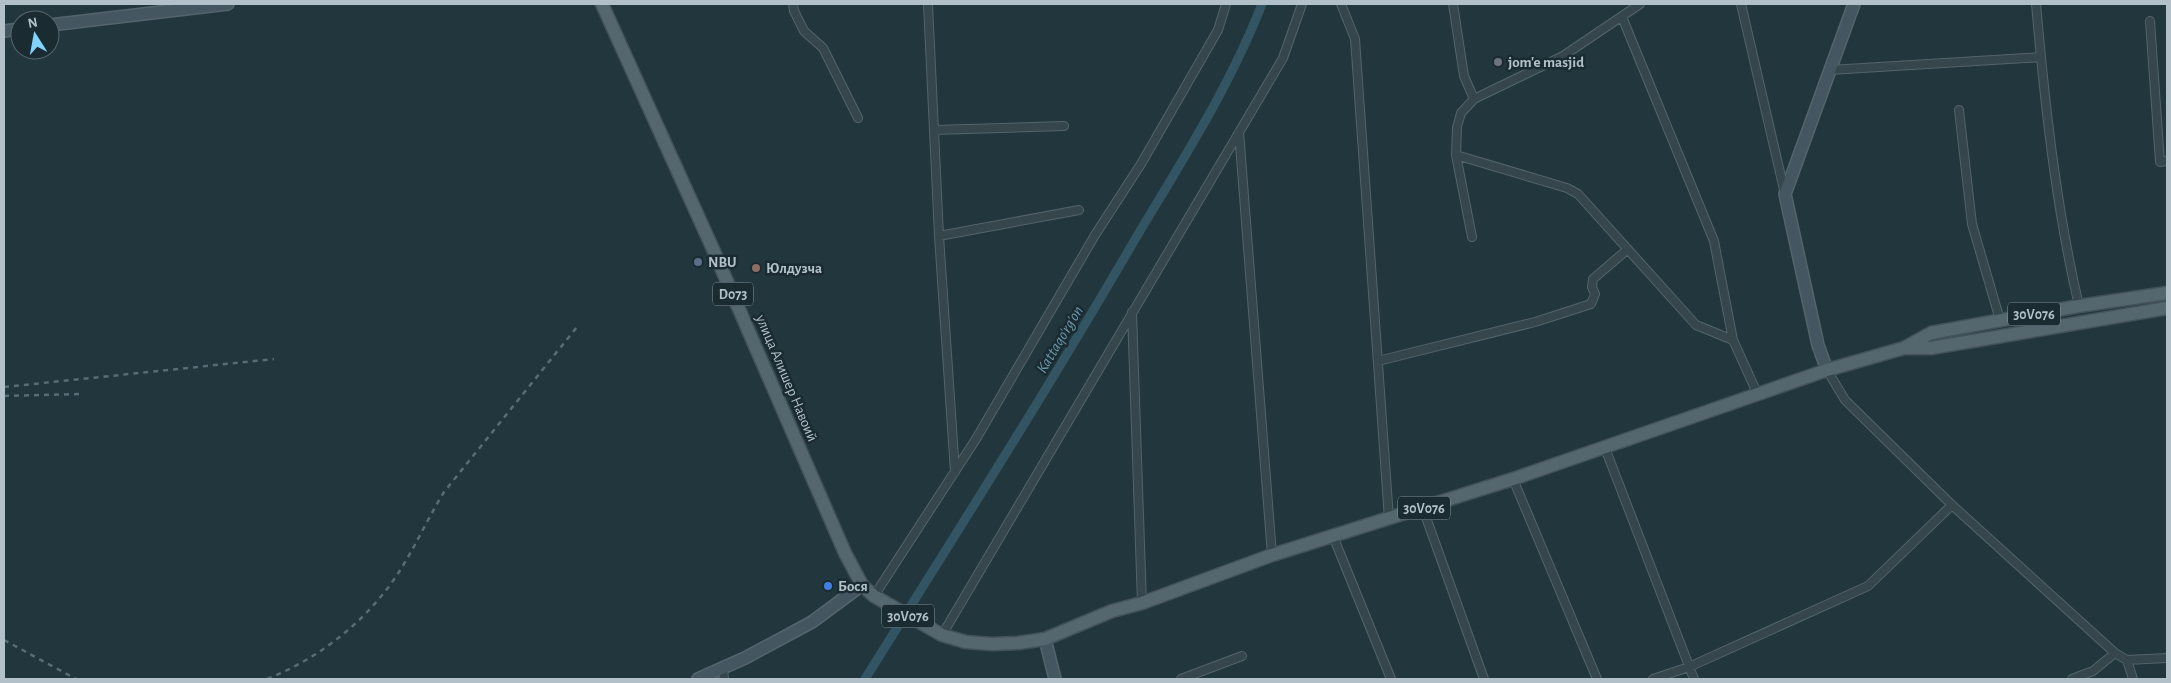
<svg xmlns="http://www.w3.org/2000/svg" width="2171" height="683" font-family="'Alegreya Sans',sans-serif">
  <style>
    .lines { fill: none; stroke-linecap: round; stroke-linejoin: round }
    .canal { stroke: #335563; stroke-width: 9 }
    .street-casing { stroke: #54646b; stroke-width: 10 }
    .secondary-casing { stroke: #54646b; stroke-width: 14 }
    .primary-casing { stroke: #425259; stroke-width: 15 }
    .street { stroke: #36464d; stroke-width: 8 }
    .secondary { stroke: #445761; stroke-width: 11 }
    .primary { stroke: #54666e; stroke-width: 12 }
    .rail { stroke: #586c75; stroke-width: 2.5; stroke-dasharray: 5 5; stroke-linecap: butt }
    .worship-dot { fill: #6b7280; stroke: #1b2b32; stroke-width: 2 }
    .service-dot { fill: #5c6f8a; stroke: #1b2b32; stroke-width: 2 }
    .education-dot { fill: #8d6e63; stroke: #1b2b32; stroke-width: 2 }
    .shop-dot { fill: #3f7fe0; stroke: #1b2b32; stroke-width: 2 }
    .labels { text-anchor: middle; stroke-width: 5; stroke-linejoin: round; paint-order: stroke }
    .shield { fill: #1b2b32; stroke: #85949c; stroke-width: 1 }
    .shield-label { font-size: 14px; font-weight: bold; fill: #b2c1c9 }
    .poi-label { font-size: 15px; font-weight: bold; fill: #b2c1c9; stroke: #1b2b32; text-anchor: start }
    .street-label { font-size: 15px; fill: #b2c1c9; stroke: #1b2b32 }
    .water-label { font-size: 16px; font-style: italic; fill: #6997a9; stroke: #1b2b32 }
  </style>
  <rect width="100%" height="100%" fill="#22363d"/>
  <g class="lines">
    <!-- canal -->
    <path class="canal" d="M865,679C957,532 1050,386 1137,236C1182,161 1230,86 1262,4"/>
    <defs>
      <path id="street" d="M793,4L794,11L804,31L823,48L858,118
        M928,4L939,236L955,472
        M1341,4L1355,39L1389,519
        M1453,4L1464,76L1474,99
        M1741,4L1785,194
        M2036,4C2045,105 2056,207 2079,306
        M1622,17L1714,241L1733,340
        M2150,21L2160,162L2167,161
        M1830,70L2041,57
        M1959,110L1972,224L2000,320
        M934,130L1064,126
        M1239,132L1272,555
        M1456,155L1567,188L1578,194L1696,325L1733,340L1758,395
        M939,236L1079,210
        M1472,237L1456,155L1457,127L1461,113L1474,99L1563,56L1640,4
        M1132,312L1142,603
        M1378,361L1535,322L1591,304L1595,294L1592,287L1593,279L1628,249
        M1827,370L1845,400L1952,505L2115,653L2093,671L2072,679
        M1605,448L1694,679
        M1513,479L1597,679
        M1423,509L1484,679
        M1333,536L1391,679
        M874,596L976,439L1095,235L1141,164L1218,30L1226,4
        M942,635L1283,58L1302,4
        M2115,653L2127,660L2167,658
        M2127,660L2133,679
        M723,669L724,679
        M1181,679L1242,656
        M1653,679L1689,667L1868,586L1952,505"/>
      <path id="secondary" d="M50,25L228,4
        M4,31L20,29
        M1827,370L1818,345L1785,194L1854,4
        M1045,639L1055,679
        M698,679L745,658L812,622L862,585"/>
      <path id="primary" d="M602,4L712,247L845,553L862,585L874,596L942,635L966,642L992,644L1018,643L1045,639L1112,611L1142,603L1272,555L1513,479L1827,370L1904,348L1931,333L2079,306L2167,293
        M1906,348H1931L2167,308"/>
    </defs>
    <!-- street casing -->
    <use href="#street" class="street-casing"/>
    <!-- secondary casing -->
    <use href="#secondary" class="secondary-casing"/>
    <!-- primary casing -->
    <use href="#primary" class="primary-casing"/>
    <!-- street -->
    <use href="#street" class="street"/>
    <!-- secondary -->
    <use href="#secondary" class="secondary"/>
    <!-- primary -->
    <use href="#primary" class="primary"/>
    <!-- rail -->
    <path class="rail" d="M4,387L274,359
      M4,396L80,394
      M4,640L76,679
      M267,679C320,658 367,621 399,572C415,547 428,518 444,492L577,327"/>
  </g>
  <!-- markers -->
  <circle class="worship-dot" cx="1498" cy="62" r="5"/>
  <circle class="service-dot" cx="698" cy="262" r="5"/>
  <circle class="education-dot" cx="756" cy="268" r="5"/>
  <circle class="shop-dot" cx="828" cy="586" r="5"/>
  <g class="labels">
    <!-- shield labels -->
    <g class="shield">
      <rect x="713" y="282.5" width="40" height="23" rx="4"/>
      <rect x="2008" y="302.5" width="52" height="23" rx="4"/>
      <rect x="1398" y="496.5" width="52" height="23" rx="4"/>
      <rect x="882" y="604.5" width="52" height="23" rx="4"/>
    </g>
    <g class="shield-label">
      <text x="733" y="299">D073</text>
      <text x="2034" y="319">30V076</text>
      <text x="1424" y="513">30V076</text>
      <text x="908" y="621">30V076</text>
    </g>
    <!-- poi labels -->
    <g class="poi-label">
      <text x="1508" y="67">jom'e masjid</text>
      <text x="708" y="267">NBU</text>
      <text x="766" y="273">Юлдузча</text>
      <text x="838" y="591">Бося</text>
    </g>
    <!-- street labels -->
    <g class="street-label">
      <text transform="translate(787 378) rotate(67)" y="5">улица Алишер Навоий</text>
    </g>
    <!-- water labels -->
    <g class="water-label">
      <text transform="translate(1059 339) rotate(-59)" y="6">Kattaqo'rg'on</text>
    </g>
  </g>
  <!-- border -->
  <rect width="2171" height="683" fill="none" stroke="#b2c1c9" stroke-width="10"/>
  <!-- north arrow -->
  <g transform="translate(35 35) rotate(349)"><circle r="24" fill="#1b2b32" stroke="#57676e"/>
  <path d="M0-4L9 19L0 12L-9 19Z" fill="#83d4fc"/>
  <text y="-8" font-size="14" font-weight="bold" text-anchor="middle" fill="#b2c1c9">N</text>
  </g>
</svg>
